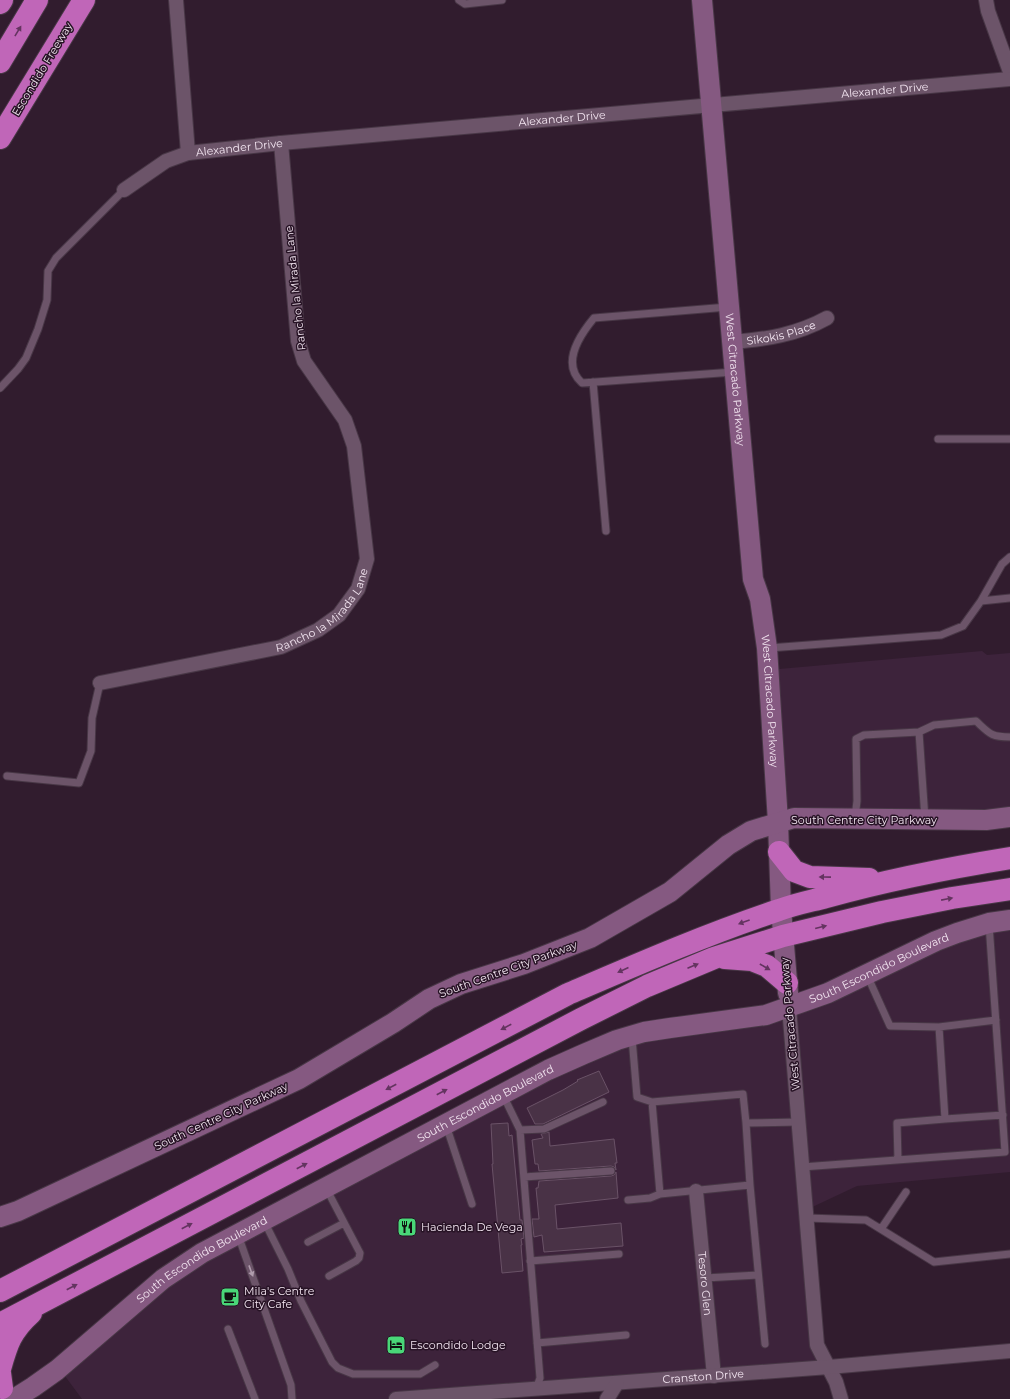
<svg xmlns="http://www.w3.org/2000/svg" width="1010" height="1399" font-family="Montserrat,sans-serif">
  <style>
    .built { fill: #3d233b }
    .building { fill: #493246; stroke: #6a5267 }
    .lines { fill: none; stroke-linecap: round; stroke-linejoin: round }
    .lane-casing { stroke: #483746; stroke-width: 9 }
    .street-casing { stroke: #483746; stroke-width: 16 }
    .secondary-casing { stroke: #483746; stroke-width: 22 }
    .highway-casing { stroke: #483746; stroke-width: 24 }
    .lane { stroke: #6c5469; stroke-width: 7 }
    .street { stroke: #6c5469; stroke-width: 14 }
    .secondary { stroke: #855981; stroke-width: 20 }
    .highway { stroke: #c066b8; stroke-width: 22 }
    .oneway { fill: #643460 }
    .oneway2 { fill: #b09cad }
    .labels { text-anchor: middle; stroke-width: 3; stroke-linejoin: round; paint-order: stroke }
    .street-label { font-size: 11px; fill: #f3e5f1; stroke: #271325 }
    .poi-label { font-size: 11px; fill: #f3e5f1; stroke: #271325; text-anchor: start }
  </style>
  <rect width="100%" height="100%" fill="#311c2e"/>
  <!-- built -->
  <path class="built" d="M982,651L987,655L1010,653V817L778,822L768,670Z
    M1010,920V1172L857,1186L806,1210L817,1345L829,1367L396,1399H82L59,1368L163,1279L584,1054L766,1015Z"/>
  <!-- building -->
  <path class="building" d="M599,1071L609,1092L543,1124H535L527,1108L563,1090L578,1081L577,1080Z
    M508,1123L509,1136L512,1135L520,1220H522L524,1238L521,1239L522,1245H521L523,1271L502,1273L492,1164H493L491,1124Z
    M549,1132L550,1146L614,1139L617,1163H615L616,1170L614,1167L611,1166L539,1171L538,1164H535L532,1140L543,1138L541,1134Z
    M616,1172L618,1198L555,1205L557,1229L621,1223L623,1246L544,1252L542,1235L534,1237L532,1219H539L536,1188H538L539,1181L611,1176L614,1175Z"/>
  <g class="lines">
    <defs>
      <path id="lane" d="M459,0L465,4L502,0
        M728,307L594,318C579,336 561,364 582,383L734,372
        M593,382L606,531
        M0,388L18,369L26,358L38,329L47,300L48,271L56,258L124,190
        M938,439H1010
        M1010,557L1002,564L981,601L1010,598
        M769,648L941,635L963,626L981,601
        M7,776L79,783L91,751L92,718L100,683
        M855,817L857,801L856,739L864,735L919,732
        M925,819L919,732L934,725L976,721C990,734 991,737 1010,737
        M867,975L890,1026L939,1027L945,1119L897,1123L898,1160
        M939,1027L996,1020
        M632,1038L637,1097L652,1102L743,1094L746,1123
        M503,1095L520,1130L540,1378L536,1389
        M652,1102L660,1194L750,1185L746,1123L799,1122
        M945,1119L1003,1115
        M446,1125L472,1204
        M520,1130L544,1129L603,1102
        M802,1167L1005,1152L989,924
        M524,1177L611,1171
        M750,1185L765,1344
        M326,1188L360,1253L359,1258L356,1261L329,1276
        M628,1200L650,1198L660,1194
        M807,1218L866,1220L934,1262L1010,1254
        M264,1221L288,1269L301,1301L332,1362L338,1368L353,1374H420L435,1365
        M881,1229L906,1192
        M238,1235L291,1385L292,1399
        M308,1242L344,1223
        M530,1261L619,1254
        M705,1278L758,1275
        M228,1329L255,1399
        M537,1343L626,1335"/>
      <g id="street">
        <path d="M176,0L188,153"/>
        <path d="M986,0L988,11L1010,72"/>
        <path id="s1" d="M124,190L166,161L188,153L281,143L1010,79"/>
        <path id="s2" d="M733,342C767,339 796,335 827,318"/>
        <path id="s3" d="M100,683L281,647L318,630L339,615L358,589L367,559L354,446L345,420L304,361L298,341L281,143"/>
        <path d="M789,1007L817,1345L836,1382L841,1399"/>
        <path id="s4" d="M696,1191L714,1376"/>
        <path id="s5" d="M396,1399L829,1367L1010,1351"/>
        <path d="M607,1399L617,1383"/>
      </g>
      <g id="secondary">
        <path id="s6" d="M702,0L753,579L760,599L767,648L778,822L781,909L788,993"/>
        <path d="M0,1217L18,1211L299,1079L393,1023L429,999L461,984L524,964L590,938L670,892L728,845L751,831L794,818L986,820L1010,817"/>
        <path id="s7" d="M14,1399L33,1387L57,1370L163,1279L202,1253L548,1070L584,1054L617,1040L644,1032L670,1028L766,1015L828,993L936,941L957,933L989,923L1010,920"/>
      </g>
      <path id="highway" d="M0,3L2,0
        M0,62L37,0
        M0,138L84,0
        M779,852L794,871L810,877L869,879
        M725,958L752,960L767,966L787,983
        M0,1291L568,994C638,964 707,934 779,910C795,904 811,901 826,897C887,880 948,868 1010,858
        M0,1324L581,1019L647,986L714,958L783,936L882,912L952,898L1010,889
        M0,1369C7,1344 11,1331 31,1313
        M0,1373L2,1388"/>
    </defs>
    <!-- lane casing -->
    <use href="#lane" class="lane-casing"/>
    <!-- street casing -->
    <use href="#street" class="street-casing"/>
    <!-- secondary casing -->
    <use href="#secondary" class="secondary-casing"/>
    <!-- highway casing -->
    <use href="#highway" class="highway-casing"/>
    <!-- lane -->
    <use href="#lane" class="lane"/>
    <!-- street -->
    <use href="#street" class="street"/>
    <!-- secondary -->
    <use href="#secondary" class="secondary"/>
    <!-- highway -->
    <use href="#highway" class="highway"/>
  </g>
  <!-- one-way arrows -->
  <defs><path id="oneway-solid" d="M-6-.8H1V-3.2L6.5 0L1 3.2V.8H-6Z"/></defs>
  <g class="oneway">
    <use href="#oneway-solid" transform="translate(18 31) rotate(-59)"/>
    <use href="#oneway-solid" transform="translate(825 877) rotate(-179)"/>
    <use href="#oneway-solid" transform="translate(947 899) rotate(-11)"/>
    <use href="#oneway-solid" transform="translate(744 922) rotate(160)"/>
    <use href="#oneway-solid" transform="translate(821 927) rotate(-14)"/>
    <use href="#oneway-solid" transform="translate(693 966) rotate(-23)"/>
    <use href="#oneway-solid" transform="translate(765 967) rotate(30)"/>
    <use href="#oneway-solid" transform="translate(623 970) rotate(156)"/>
    <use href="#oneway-solid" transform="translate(506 1027) rotate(152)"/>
    <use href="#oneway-solid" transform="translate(391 1087) rotate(152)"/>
    <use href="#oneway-solid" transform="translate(442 1092) rotate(-28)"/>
    <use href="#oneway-solid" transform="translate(302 1166) rotate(-28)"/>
    <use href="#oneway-solid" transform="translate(187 1226) rotate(-28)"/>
    <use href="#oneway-solid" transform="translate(72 1287) rotate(-28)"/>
  </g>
  <use class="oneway2" href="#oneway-solid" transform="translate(251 1271) rotate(70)"/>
  <!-- icons -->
  <defs>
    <symbol id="restaurant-square" viewBox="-11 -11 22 22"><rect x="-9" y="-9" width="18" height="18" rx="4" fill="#49d778" stroke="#271325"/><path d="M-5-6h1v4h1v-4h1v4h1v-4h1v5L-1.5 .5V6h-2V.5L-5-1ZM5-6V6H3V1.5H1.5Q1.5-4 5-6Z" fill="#111"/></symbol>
    <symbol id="cafe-square" viewBox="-11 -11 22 22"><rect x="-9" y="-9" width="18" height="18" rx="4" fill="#49d778" stroke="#271325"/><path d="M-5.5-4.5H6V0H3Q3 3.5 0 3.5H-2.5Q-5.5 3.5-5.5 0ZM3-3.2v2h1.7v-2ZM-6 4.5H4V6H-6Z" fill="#111"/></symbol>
    <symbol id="hotel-square" viewBox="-11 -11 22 22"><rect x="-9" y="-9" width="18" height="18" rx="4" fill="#49d778" stroke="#271325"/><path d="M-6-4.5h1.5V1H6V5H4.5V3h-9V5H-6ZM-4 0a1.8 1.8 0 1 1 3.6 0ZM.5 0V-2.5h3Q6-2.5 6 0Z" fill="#111"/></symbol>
  </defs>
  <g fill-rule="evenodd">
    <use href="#restaurant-square" x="396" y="1216" width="22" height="22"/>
    <use href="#cafe-square" x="219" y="1286" width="22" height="22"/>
    <use href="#hotel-square" x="385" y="1334" width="22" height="22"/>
  </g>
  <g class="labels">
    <!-- street labels -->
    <g class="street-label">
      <text transform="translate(42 69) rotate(-59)" y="4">Escondido Freeway</text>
      <text dy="4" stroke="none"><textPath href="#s1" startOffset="774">Alexander Drive</textPath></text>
      <text dy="4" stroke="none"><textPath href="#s1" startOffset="450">Alexander Drive</textPath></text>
      <text dy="4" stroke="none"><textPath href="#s1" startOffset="126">Alexander Drive</textPath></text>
      <text transform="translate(295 288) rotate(-96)" y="4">Rancho la Mirada Lane</text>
      <text dy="4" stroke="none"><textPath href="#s2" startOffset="49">Sikokis Place</textPath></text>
      <text dy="4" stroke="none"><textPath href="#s6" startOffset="381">West Citracado Parkway</textPath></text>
      <text dy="4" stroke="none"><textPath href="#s3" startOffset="242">Rancho la Mirada Lane</textPath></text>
      <text dy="4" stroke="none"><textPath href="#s6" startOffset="705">West Citracado Parkway</textPath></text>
      <text x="864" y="824">South Centre City Parkway</text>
      <text dy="4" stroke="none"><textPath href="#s7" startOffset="979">South Escondido Boulevard</textPath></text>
      <text transform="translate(508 969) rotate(-20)" y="4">South Centre City Parkway</text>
      <text transform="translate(790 1024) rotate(-95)" y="4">West Citracado Parkway</text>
      <text dy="4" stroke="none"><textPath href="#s7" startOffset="559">South Escondido Boulevard</textPath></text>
      <text transform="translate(221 1116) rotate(-25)" y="4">South Centre City Parkway</text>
      <text dy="4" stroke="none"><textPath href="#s7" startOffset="235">South Escondido Boulevard</textPath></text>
      <text dy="4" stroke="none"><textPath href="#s4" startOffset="93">Tesoro Glen</textPath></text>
      <text dy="4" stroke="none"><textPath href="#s5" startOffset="308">Cranston Drive</textPath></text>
    </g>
    <!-- poi labels -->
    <g class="poi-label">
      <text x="421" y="1231">Hacienda De Vega</text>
      <text x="244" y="1295">Mila's Centre<tspan x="244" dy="13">City Cafe</tspan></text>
      <text x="410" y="1349">Escondido Lodge</text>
    </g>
  </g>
</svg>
